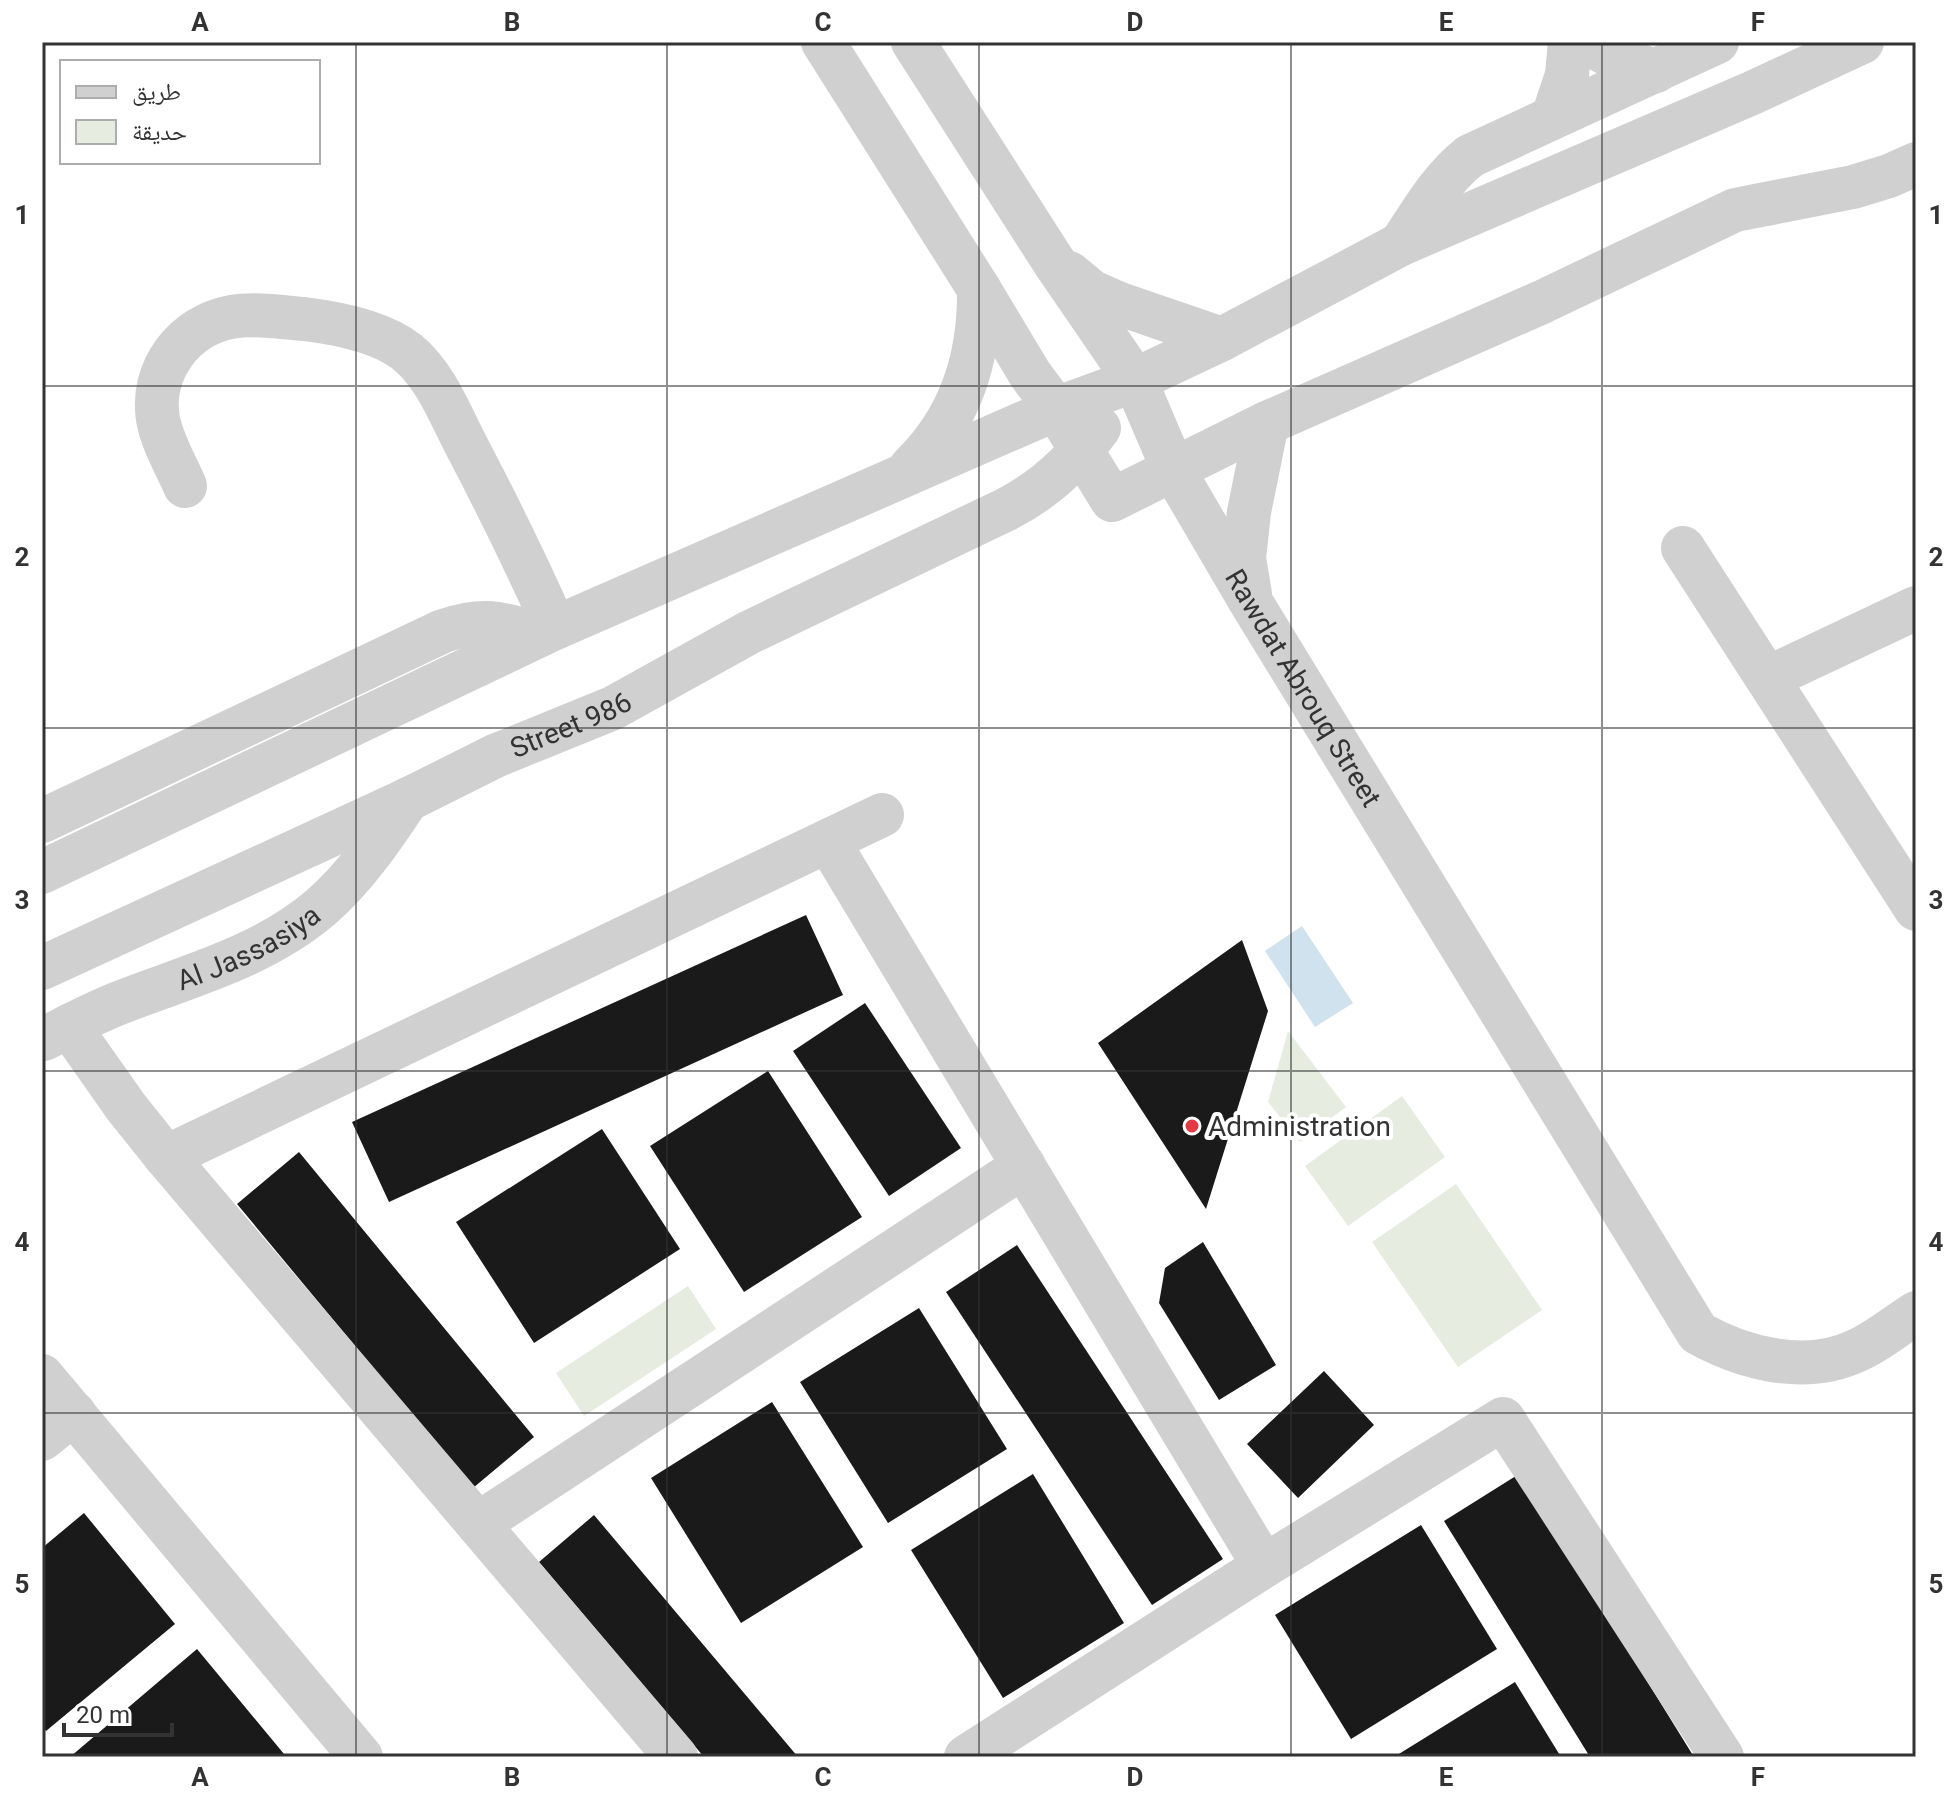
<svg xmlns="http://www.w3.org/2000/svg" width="1958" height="1799" font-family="Roboto,'Noto Naskh Arabic',sans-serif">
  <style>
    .green { fill: #e6ecdf }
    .water { fill: #cfe2ee }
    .building { fill: #1a1a1a }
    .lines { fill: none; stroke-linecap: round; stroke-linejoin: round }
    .minor { stroke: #d0d0d0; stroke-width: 44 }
    .grid { fill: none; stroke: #333; stroke-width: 2; stroke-opacity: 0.55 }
    .poi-dot { fill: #e63946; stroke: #fff; stroke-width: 3 }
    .labels { text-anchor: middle; stroke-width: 8; stroke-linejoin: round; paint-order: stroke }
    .street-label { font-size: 28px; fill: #333; stroke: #fff }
    .poi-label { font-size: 28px; fill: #333; stroke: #fff; text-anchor: start }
    .neatline { fill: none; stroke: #333; stroke-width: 3 }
    .grid-label { font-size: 26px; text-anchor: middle; font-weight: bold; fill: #333 }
  </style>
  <rect width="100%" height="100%" fill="#fff"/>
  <!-- green -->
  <path class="green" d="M1288,1031L1346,1107L1300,1142L1268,1102Z
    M1402,1096L1445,1157L1348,1226L1305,1166Z
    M1456,1184L1542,1310L1458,1367L1372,1242Z
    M688,1286L716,1329L584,1416L556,1373Z"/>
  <!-- water -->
  <path class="water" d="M1302,926L1353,1003L1315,1027L1265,951Z"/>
  <!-- building -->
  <path class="building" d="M806,915L843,995L389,1202L352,1122Z
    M1242,940L1268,1011L1206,1209L1098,1043Z
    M865,1003L961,1148L889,1196L793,1051Z
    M768,1071L862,1217L744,1292L650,1146Z
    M602,1129L680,1249L534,1343L456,1222Z
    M299,1152L534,1437L473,1488L237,1204Z
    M1203,1242L1276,1365L1219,1400L1159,1303L1165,1268Z
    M1017,1245L1223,1559L1152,1605L946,1292Z
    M919,1308L1007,1449L888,1523L800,1382Z
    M1324,1371L1374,1425L1298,1498L1247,1444Z
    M772,1402L863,1547L741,1623L651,1478Z
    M1033,1474L1124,1623L1003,1698L911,1550Z
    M1519,1474L1694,1757H1590L1444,1521Z
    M84,1513L175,1624L46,1731L42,1726V1548Z
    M594,1515L798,1757H704L539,1562Z
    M1421,1525L1497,1649L1351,1739L1275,1615Z
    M197,1649L284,1754L281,1757H70Z
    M1515,1682L1561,1757H1394Z"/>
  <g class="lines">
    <!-- minor -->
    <g class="minor">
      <path d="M823,42L979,289L1030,374L1056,409L1112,500L1267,423L1542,302L1735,210L1853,187L1889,176L1916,164"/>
      <path id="s1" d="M913,42L1054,262L1135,380L1174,471L1252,604L1698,1333C1745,1359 1806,1375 1858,1350C1878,1341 1897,1325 1916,1313"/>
      <path d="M1585,42L1611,56L1656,71"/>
      <path d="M1553,117L1567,75L1570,42"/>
      <path d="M1401,244C1422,212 1440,180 1470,156L1717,42"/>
      <path d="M1069,273L1092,292L1117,303L1222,339"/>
      <path d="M911,467C961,419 980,357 979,289"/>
      <path d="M185,486C176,465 162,442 158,419C150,370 184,326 231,317C254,313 281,317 304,319C337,323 380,331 407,352C435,375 449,412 465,443C497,504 527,565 555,628"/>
      <path d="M1683,548L1916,909"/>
      <path d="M1250,594L1244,558L1249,512L1267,423"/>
      <path d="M1768,678L1916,608"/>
      <path d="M42,821L443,631C485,617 499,623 540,635"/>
      <path d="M828,841L1264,1566"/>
      <path d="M42,872L555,628L1056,409L1135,380L1222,339L1401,244L1752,93L1862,42"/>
      <path id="s2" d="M42,968L409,799L495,756L613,708L750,632L1005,510C1043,491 1074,462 1099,428"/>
      <path d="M69,1026L126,1107L166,1157L676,1757"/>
      <path id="s3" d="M44,1039C71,1025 99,1010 127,1000C195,974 263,956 320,908C355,878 382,838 408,799"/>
      <path d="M166,1157L882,815"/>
      <path d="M42,1376L361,1757"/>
      <path d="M42,1439L74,1413"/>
      <path d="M478,1524L1024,1166"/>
      <path d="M966,1757L1264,1566L1503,1419L1722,1757"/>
    </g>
  </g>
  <!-- grid -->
  <path class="grid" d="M356,42V1757M667,42V1757M979,42V1757M1291,42V1757M1602,42V1757M42,386H1916M42,728H1916M42,1071H1916M42,1413H1916"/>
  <!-- markers -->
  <circle class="poi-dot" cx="1192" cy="1126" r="8"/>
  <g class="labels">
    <!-- street labels -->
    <g class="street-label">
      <text dy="10" stroke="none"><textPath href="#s1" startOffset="756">Rawdat Abrouq Street</textPath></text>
      <text dy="10" stroke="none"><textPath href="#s2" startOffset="582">Street 986</textPath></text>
      <text dy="10" stroke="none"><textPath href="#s3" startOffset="224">Al Jassasiya</textPath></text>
    </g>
    <!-- poi labels -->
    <g class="poi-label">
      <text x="1208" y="1136">Administration</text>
    </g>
  </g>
  <!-- border -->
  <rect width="1958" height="1799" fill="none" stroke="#ffffff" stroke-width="88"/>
  <!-- legend -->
  <rect x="60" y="60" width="260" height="104" fill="#ffffff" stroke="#adadad" stroke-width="2"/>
  <rect x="76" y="86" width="40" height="12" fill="#d0d0d0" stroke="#adadad" stroke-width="2"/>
  <text x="132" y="100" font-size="24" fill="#333333">طريق</text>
  <rect x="76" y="120" width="40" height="24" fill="#e6ecdf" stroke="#adadad" stroke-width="2"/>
  <text x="132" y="140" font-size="24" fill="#333333">حديقة</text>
  <!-- scale -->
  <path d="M64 1723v12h108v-12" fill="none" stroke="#333333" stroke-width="4"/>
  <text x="76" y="1723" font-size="24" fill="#333333" stroke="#ffffff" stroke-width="6" paint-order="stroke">20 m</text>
  <rect x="44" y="44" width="1870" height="1711" class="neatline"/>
  <g class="grid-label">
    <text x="200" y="31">A</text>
    <text x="512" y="31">B</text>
    <text x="823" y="31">C</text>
    <text x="1135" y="31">D</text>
    <text x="1446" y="31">E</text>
    <text x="1758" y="31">F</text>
    <text x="22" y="224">1</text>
    <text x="1936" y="224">1</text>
    <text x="22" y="566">2</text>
    <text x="1936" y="566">2</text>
    <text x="22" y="909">3</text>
    <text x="1936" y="909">3</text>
    <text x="22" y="1251">4</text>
    <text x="1936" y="1251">4</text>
    <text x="22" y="1593">5</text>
    <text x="1936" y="1593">5</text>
    <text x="200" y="1786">A</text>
    <text x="512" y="1786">B</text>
    <text x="823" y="1786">C</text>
    <text x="1135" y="1786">D</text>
    <text x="1446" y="1786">E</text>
    <text x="1758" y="1786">F</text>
  </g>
</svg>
